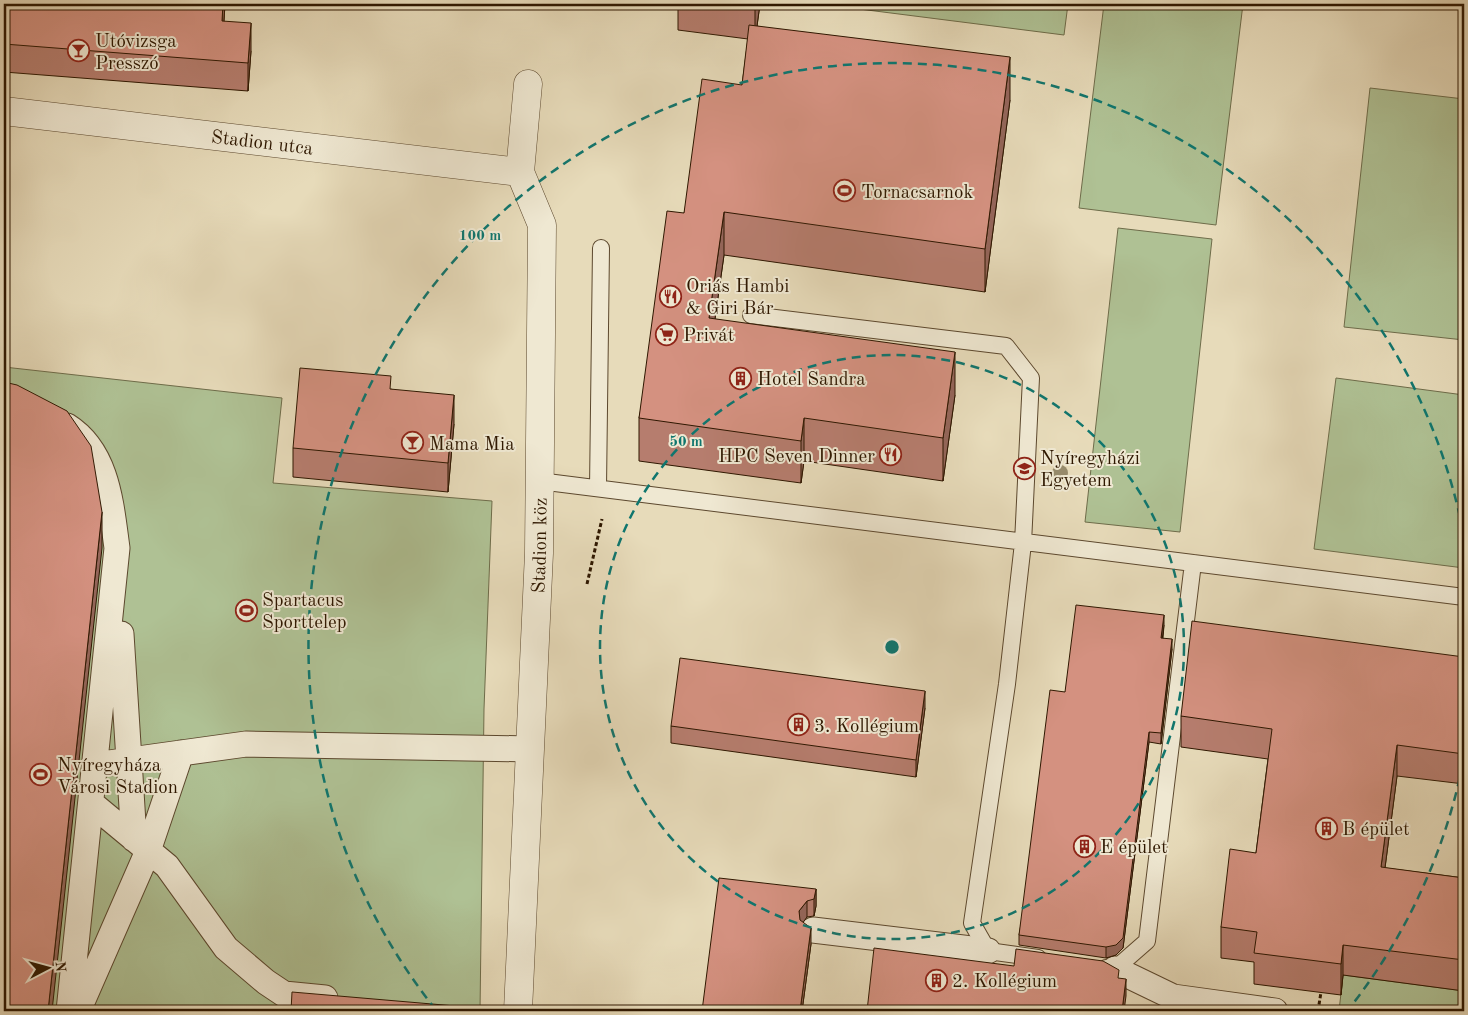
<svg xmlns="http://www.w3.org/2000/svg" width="1468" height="1015" font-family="'Old Standard TT',serif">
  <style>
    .green { fill: #afc194; stroke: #6e6c4a }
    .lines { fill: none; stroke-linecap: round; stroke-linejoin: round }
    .service-casing { stroke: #5c482e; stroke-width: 18 }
    .pedestrian-casing { stroke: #5c482e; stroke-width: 27 }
    .minor-casing { stroke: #5c482e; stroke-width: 29 }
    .path { stroke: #2e1700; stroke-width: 3; stroke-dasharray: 4 2.5; stroke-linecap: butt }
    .service { stroke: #efe8d2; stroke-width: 16 }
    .pedestrian { stroke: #efe8d2; stroke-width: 25 }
    .minor { stroke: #efe8d2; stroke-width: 28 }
    .tree { fill: #978b6c }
    .wall { fill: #b67d6e; stroke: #2e1700 }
    .shaded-wall { fill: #94665a; stroke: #2e1700 }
    .building { fill: #d49180; stroke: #2e1700 }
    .ring { fill: none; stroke: #0f766e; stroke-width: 2.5; stroke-dasharray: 9 6 }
    .labels { text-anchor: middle; stroke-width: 4; stroke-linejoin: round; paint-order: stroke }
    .poi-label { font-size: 19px; fill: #2e1700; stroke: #efe8d2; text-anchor: start }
    .street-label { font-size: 19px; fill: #2e1700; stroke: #efe8d2 }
    .centre { fill: #0f766e; stroke: #efe8d2; stroke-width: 2.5 }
    .ring-label { font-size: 15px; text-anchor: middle; font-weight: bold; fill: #0f766e; stroke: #efe8d2; stroke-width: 4; stroke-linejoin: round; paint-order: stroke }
  </style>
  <rect width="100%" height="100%" fill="#e7dbba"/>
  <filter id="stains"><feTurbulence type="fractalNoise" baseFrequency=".004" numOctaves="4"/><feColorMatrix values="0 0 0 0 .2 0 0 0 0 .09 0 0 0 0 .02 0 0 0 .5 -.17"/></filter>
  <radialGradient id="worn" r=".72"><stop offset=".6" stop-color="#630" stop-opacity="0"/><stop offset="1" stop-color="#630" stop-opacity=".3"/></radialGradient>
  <!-- green -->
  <path class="green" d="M820,4H1068L1064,35Z
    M1104,4H1243L1216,225L1079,208Z
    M1370,88L1464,99V340L1344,327Z
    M1118,228L1212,239L1180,532L1085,522Z
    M4,367L282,398L273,483L492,501L484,709L480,1011H4Z
    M1336,378L1464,395V568L1314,549Z
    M1343,975L1464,991V1011H1339Z"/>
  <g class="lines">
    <defs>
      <path id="service" d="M751,315L1006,346L1031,378L1023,543L1007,684L972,923L988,951L1038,958
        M539,481L1464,597
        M598,488L601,248
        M1106,968L1115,969L1147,941L1193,563"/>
      <path id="pedestrian" d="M67,426C108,452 111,505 117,548L69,1011
        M121,634L134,839
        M95,765L246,744L530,749
        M91,803L167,866L226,948L266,982L284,994L325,998
        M813,930L988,951
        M1115,969L1173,997L1275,1011
        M78,1011L148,851L181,753"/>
      <g id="minor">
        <path id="s1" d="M4,111L520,172"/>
        <path id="s2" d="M518,1011L539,553L542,225L520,172L528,84"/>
      </g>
    </defs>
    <!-- service casing -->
    <use href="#service" class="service-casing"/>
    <!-- pedestrian casing -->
    <use href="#pedestrian" class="pedestrian-casing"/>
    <!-- minor casing -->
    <use href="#minor" class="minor-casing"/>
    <!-- path -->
    <path class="path" d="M587,584L602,519
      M1318,1011L1321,992"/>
    <!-- service -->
    <use href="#service" class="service"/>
    <!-- pedestrian -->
    <use href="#pedestrian" class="pedestrian"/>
    <!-- minor -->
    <use href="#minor" class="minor"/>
  </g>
  <!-- trees -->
  <circle class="tree" cx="1060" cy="473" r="8"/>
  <!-- wall -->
  <path class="wall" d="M4,4H225L224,21L251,51L248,91L4,72Z
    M678,4H760L757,26L1010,100L985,292L724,255L715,319L955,395L943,481L804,461L801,483L639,461V418L684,213L742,85L748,39L678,30Z
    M787,4H808V6Z
    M391,389L454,424L448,492L293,477V448Z
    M1164,625L1163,638L1172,649L1161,744L1149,742L1123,948L1116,955L1106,958L1019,945V935L1065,692Z
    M1464,657V784L1397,776L1385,868L1464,878V991L1343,975L1341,995L1254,984V962L1221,958V927L1256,853L1268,759L1181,747V716Z
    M925,708L916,777L671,743V726Z
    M816,889V906L814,916L807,917L803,922L811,944L802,1011H702Z"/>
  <!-- shaded-wall -->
  <path class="shaded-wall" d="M223,4H225L222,49V21Z
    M755,4H760L755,40Z
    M251,23V51L248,91V63Z
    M1010,57V100L985,292V249Z
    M724,212V255L709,361V318Z
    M955,352V395L943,481V438Z
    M454,395V424L448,492V463Z
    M804,418V461L801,483V441Z
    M102,512V548L52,1011H48Z
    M1164,615V625L1161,648V638Z
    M1172,639V649L1161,744V733Z
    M925,691V708L916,777V760Z
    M1149,732V742L1123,948L1116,955L1106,958V947Z
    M1397,745V776L1381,898V867Z
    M816,889V906L814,916V899Z
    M807,901V917L799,928V911Z
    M811,928V944L802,1011H800Z
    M1343,945V975L1341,995V964Z
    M1126,979V996L1124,1011H1122Z"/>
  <!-- building -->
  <path class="building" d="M4,4H223L222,21L251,23L248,63L4,44Z
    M749,25L1010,57L985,249L724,212L709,318L955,352L943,438L804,418L801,441L639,418L667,211L684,213L702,79L742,85Z
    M300,368L391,376L390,389L454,395L448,463L293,448Z
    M4,382L17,385L67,411L91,446L102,512L48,1011H4Z
    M1076,605L1164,615L1161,638L1172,639L1161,733L1149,732L1123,938L1116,945L1106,947L1019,935L1050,690L1065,692Z
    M1192,621L1464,657V754L1397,745L1381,867L1464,878V960L1343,945L1341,964L1254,953L1257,932L1221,927L1230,849L1256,853L1272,729L1181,716Z
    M680,658L925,691L916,760L671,726Z
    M719,878L816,889L814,899L807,901L799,911L800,920L811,928L800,1011H702Z
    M874,948L1014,966L1016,949L1103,961L1119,970L1118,978L1126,979L1122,1011H867Z
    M292,992L467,1007V1011H291Z"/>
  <!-- distance rings -->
  <g class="ring">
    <circle cx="892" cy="647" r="292"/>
    <path d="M1463 763A583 583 0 0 1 1348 1010M436 1010A583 583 0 1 1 1463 531"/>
  </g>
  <!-- icons -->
  <defs>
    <symbol id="bar-ring" viewBox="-11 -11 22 22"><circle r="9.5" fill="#efe8d2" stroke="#8f2418" stroke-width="1.5"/><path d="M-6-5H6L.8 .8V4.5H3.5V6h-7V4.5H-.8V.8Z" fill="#8f2418"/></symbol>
    <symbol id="stadium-ring" viewBox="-11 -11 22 22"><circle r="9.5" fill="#efe8d2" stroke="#8f2418" stroke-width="1.5"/><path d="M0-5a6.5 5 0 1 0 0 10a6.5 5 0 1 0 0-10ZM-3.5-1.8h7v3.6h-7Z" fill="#8f2418"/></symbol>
    <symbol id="restaurant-ring" viewBox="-11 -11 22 22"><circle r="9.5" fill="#efe8d2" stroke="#8f2418" stroke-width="1.5"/><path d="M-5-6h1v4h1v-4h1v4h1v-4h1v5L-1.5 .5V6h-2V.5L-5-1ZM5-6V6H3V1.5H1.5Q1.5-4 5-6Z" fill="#8f2418"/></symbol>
    <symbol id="supermarket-ring" viewBox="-11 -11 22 22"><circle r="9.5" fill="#efe8d2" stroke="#8f2418" stroke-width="1.5"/><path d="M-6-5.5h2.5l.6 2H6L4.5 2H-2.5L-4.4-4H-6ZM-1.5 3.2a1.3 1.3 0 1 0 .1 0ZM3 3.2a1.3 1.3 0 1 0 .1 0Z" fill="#8f2418"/></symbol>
    <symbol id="building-ring" viewBox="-11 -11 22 22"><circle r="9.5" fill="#efe8d2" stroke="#8f2418" stroke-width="1.5"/><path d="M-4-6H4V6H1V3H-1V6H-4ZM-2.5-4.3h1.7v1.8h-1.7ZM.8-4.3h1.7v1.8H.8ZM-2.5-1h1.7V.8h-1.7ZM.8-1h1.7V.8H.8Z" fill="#8f2418"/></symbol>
    <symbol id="university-ring" viewBox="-11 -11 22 22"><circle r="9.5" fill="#efe8d2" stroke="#8f2418" stroke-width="1.5"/><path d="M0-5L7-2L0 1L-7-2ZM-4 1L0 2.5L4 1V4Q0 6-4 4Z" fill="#8f2418"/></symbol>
  </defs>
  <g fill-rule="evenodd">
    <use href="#bar-ring" x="66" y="38" width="25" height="25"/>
    <use href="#stadium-ring" x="832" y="178" width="25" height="25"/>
    <use href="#restaurant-ring" x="658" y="284" width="25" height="25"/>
    <use href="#supermarket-ring" x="654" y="322" width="25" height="25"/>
    <use href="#building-ring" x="728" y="366" width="25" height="25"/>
    <use href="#bar-ring" x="400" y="430" width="25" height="25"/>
    <use href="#restaurant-ring" x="878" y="442" width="25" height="25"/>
    <use href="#university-ring" x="1012" y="456" width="25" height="25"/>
    <use href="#stadium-ring" x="234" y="598" width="25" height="25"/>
    <use href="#building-ring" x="786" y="712" width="25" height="25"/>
    <use href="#stadium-ring" x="28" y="762" width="25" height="25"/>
    <use href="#building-ring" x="1314" y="816" width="25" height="25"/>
    <use href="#building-ring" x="1072" y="834" width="25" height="25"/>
    <use href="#building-ring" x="924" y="968" width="25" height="25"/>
  </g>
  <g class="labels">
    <!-- poi labels -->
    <g class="poi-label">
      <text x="95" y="47">Utóvizsga<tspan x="95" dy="22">Presszó</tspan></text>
      <text x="861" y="198">Tornacsarnok</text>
      <text x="686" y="292">Oriás Hambi<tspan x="686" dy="22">&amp; Giri Bár</tspan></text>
      <text x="683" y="341">Privát</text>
      <text x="757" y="385">Hotel Sandra</text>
      <text x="429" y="450">Mama Mia</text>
      <text x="875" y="462" text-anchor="end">HPC Seven Dinner</text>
      <text x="1040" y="464">Nyíregyházi<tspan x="1040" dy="22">Egyetem</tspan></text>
      <text x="262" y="606">Spartacus<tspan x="262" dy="22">Sporttelep</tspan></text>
      <text x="814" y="732">3. Kollégium</text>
      <text x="57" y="771">Nyíregyháza<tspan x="57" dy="22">Városi Stadion</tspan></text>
      <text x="1342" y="835">B épület</text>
      <text x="1100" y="853">E épület</text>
      <text x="952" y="987">2. Kollégium</text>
    </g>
    <!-- street labels -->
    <g class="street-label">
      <text dy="7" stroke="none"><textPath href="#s1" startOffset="260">Stadion utca</textPath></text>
      <text dy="7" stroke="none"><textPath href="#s2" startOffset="466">Stadion köz</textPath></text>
    </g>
  </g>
  <circle cx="892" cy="647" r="8" class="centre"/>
  <g class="ring-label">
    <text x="480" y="240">100 m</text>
    <text x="686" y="446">50 m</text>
  </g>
  <!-- margin -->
  <rect width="1468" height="1015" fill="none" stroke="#e7dbba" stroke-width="20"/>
  <rect x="5" y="5" width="1458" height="1005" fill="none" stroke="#2e1700" stroke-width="2.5"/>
  <rect x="10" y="10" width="1448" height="995" fill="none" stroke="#2e1700"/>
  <!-- north arrow -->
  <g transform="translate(48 968) rotate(84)" stroke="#efe8d2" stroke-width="4" paint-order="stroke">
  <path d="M0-4L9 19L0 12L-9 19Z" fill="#2e1700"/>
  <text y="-8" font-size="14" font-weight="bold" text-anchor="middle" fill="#2e1700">N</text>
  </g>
  <rect width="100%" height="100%" filter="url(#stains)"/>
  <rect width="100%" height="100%" fill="url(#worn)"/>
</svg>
